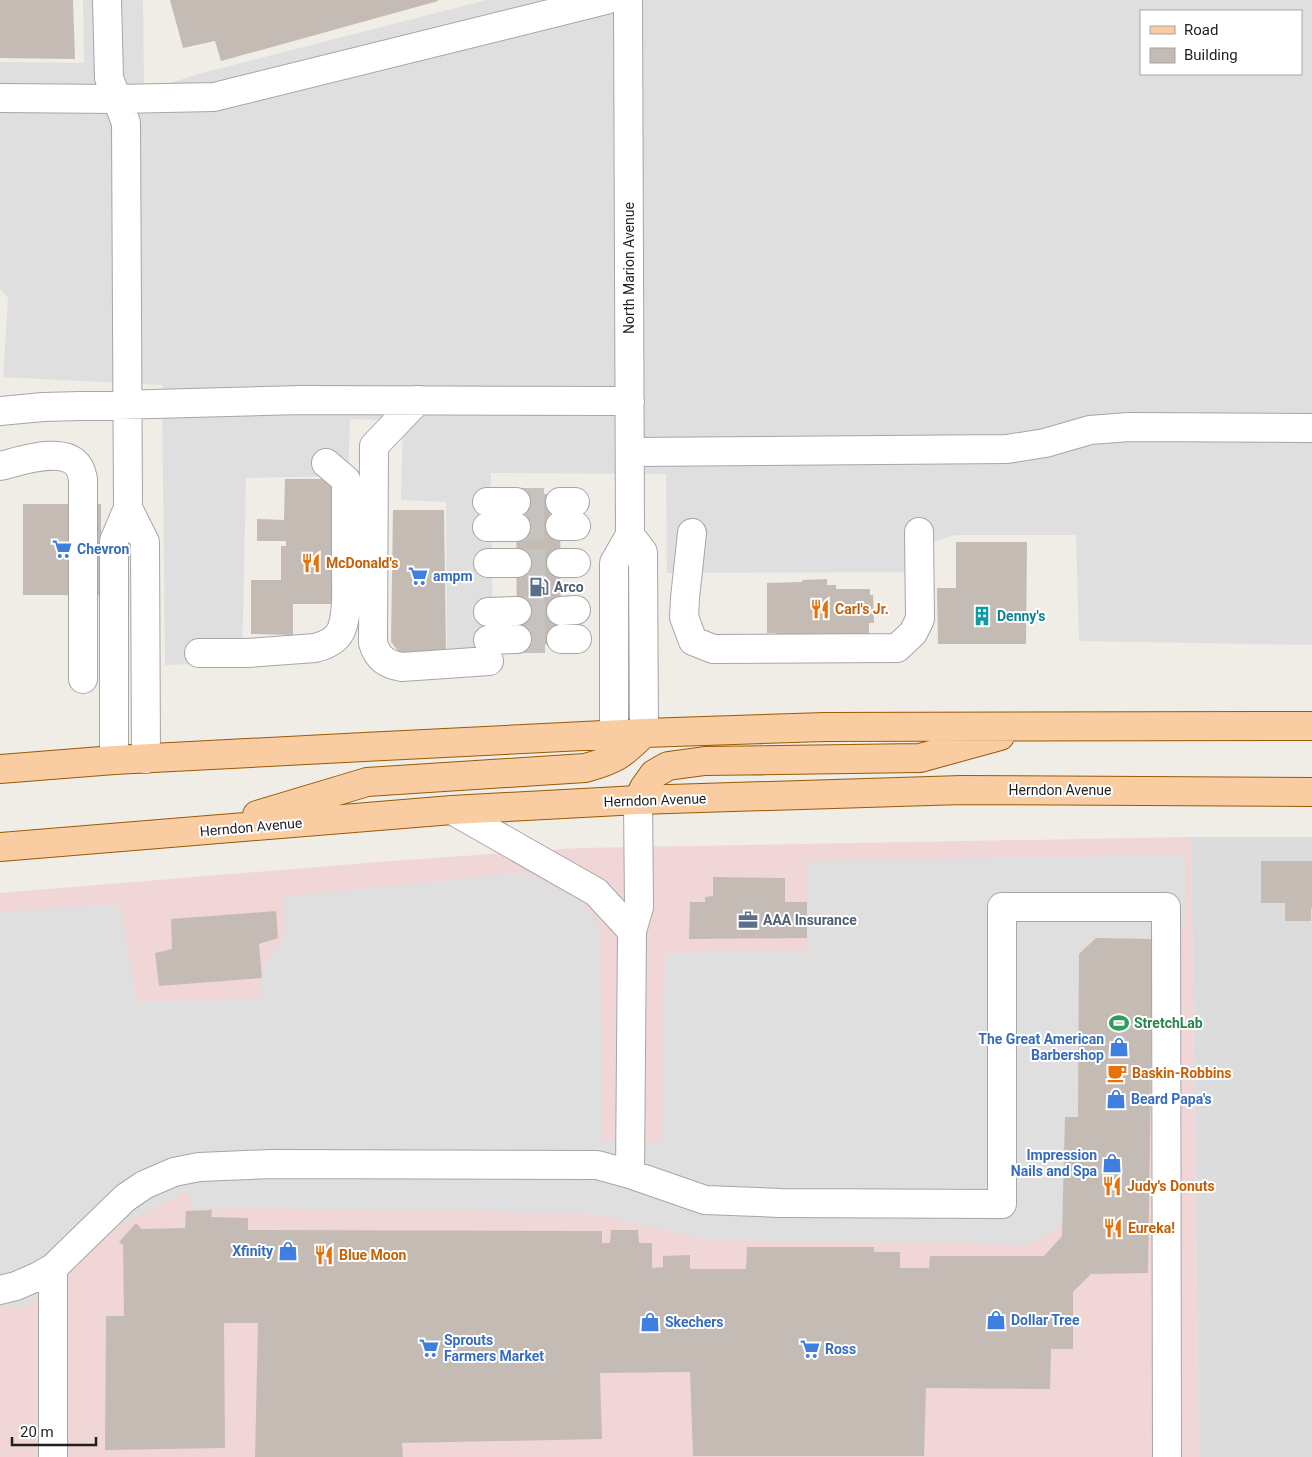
<svg xmlns="http://www.w3.org/2000/svg" width="1312" height="1457" font-family="Roboto,sans-serif">
  <style>
    .residential { fill: #dddcdd }
    .commercial { fill: #f0d6d7 }
    .parking { fill: #dfdfdf; fill-rule: evenodd }
    .building { fill: #c5bbb5 }
    .lines { fill: none; stroke-linecap: round; stroke-linejoin: round }
    .minor-tunnel { stroke: #c6c3be; stroke-width: 28; stroke-dasharray: 28 14; stroke-linecap: butt }
    .minor-casing { stroke: #a6a6a6; stroke-width: 30 }
    .major-casing { stroke: #985a03; stroke-width: 30 }
    .minor { stroke: #fff; stroke-width: 28 }
    .major { stroke: #facca1; stroke-width: 28 }
    .labels { text-anchor: middle; stroke-width: 4; stroke-linejoin: round; paint-order: stroke }
    .street-label { font-size: 14px; fill: #1f1f1f; stroke: #fff }
    .shop-label { font-size: 14px; font-weight: bold; fill: #366cbe; stroke: #fff; text-anchor: start }
    .food-label { font-size: 14px; font-weight: bold; fill: #c56008; stroke: #fff; text-anchor: start }
    .service-label { font-size: 14px; font-weight: bold; fill: #4e5e75; stroke: #fff; text-anchor: start }
    .culture-label { font-size: 14px; font-weight: bold; fill: #0d838f; stroke: #fff; text-anchor: start }
    .leisure-label { font-size: 14px; font-weight: bold; fill: #27864d; stroke: #fff; text-anchor: start }
  </style>
  <rect width="100%" height="100%" fill="#f0ece6"/>
  <!-- residential -->
  <path class="residential" d="M1191,837H1312V1457H1199Z"/>
  <!-- commercial -->
  <path class="commercial" d="M1191,837L1199,1457H0V893L378,862L578,848Z"/>
  <!-- parking -->
  <path class="parking" d="M83,0H143L144,92L198,74L487,0H1312V645L1079,641L1076,535H955L915,548L914,572L667,573L666,474L491,473L493,653H447L446,502L401,500L403,421L350,419L348,476L246,478L242,662L165,665L162,385L3,377L8,298L0,289V62L84,63ZM1141,11H1301V74H1141Z
    M1185,855V926L1153,939L1096,938L1079,954L1078,1117H1065L1063,1224L1029,1245L709,1240L591,1214L251,1208L194,1209L187,1192L124,1223L25,1307H0V912L119,904L137,1001L261,1000L263,966L285,934L283,897L527,872L582,902L600,927L602,1139L662,1143L665,953L808,951V861Z"/>
  <!-- building -->
  <path class="building" d="M0,0H73L75,59L0,58Z
    M170,0H438V1L221,61L215,41L183,48Z
    M285,479H342L341,604H293V635L251,634V580H281V546H286V541H257V519L284,520Z
    M516,494H560L561,644L517,645Z
    M23,504H101V595H23Z
    M393,510H444L446,652H399L391,642Z
    M956,542H1027L1026,644H938L937,588H956Z
    M827,579V585H836V589H870V595H873L874,623H869V641L777,637L775,633H767V583L802,582V580Z
    M1261,861H1312V908H1311V921H1285V903H1261Z
    M713,877L785,878V902H807V938L689,939L690,902H705V897L713,896Z
    M276,911L278,938L259,944L262,978L159,986L155,953L172,949L171,919Z
    M1096,938L1153,939L1148,1273L1091,1274L1073,1292V1349H1051L1050,1389L926,1388L924,1456H693L690,1372L600,1373L602,1439L402,1443L403,1457H255L258,1323H224L225,1448L105,1450L106,1316H124L123,1245L119,1242L136,1223L142,1229L185,1228L186,1211L212,1210L211,1217L248,1218V1230H258L602,1231V1243H610L611,1230H638L639,1243H652V1268L663,1267V1256L690,1255V1269H746L747,1247H874V1252H900V1268H929L930,1256H1044L1062,1236L1065,1117H1078L1079,954Z"/>
  <g class="lines">
    <!-- minor-tunnel -->
    <path class="minor-tunnel" d="M516,502H560
      M516,527L560,526
      M517,563H561
      M517,611H561
      M517,639H561"/>
    <defs>
      <path id="minor" d="M0,98L117,99L109,78L107,0
        M418,400L374,446L373,643C378,659 386,664 402,667L489,661
        M0,411L43,407L300,400L630,401
        M630,452L1007,449L1045,443L1090,430L1129,427L1312,428
        M0,466C21,461 65,445 79,467C81,470 82,475 83,479V679
        M487,502H516
        M560,502H575
        M128,508L145,542L146,759
        M560,526H576
        M487,527H516
        M692,533L685,598L684,617L693,641L713,649L897,648L913,633L920,619L919,532
        M630,535L643,552L644,733
        M488,563H517
        M561,563H576
        M561,611L576,610
        M488,612L517,611
        M561,639H577
        M488,640L517,639
        M199,653H248L315,648C327,645 338,640 342,628C348,611 346,591 346,574C346,542 346,511 346,480L326,463
        M614,735V563L630,535L628,0
        M114,760V541L128,508L126,123L117,99L214,97L606,0
        M452,810L596,892L632,931
        M630,1174L632,931L639,907L638,800
        M53,1268V1457
        M0,1290L16,1286L39,1276L53,1268L125,1198L144,1185L174,1172L199,1167L271,1164L597,1165L630,1174L705,1200L780,1203L1002,1204V907H1166L1167,1457"/>
      <path id="major" d="M0,769L114,760L364,747L644,733L825,727L1312,726
        M638,800L644,788L654,774L668,766L705,761L920,758L1000,736
        M257,815L367,782L585,768C615,760 622,755 644,733
        M0,847L452,810L638,800L962,790L1312,792"/>
    </defs>
    <!-- minor casing -->
    <use href="#minor" class="minor-casing"/>
    <!-- major casing -->
    <use href="#major" class="major-casing"/>
    <!-- minor -->
    <use href="#minor" class="minor"/>
    <!-- major -->
    <use href="#major" class="major"/>
  </g>
  <!-- icons -->
  <defs>
    <symbol id="supermarket-bare" viewBox="-9 -9 18 18"><path d="M-6-5.5h2.5l.6 2H6L4.5 2H-2.5L-4.4-4H-6ZM-1.5 3.2a1.3 1.3 0 1 0 .1 0ZM3 3.2a1.3 1.3 0 1 0 .1 0Z" fill="#3f7fe0" stroke="#fff" stroke-width="2.5" paint-order="stroke"/></symbol>
    <symbol id="restaurant-bare" viewBox="-9 -9 18 18"><path d="M-5-6h1v4h1v-4h1v4h1v-4h1v5L-1.5 .5V6h-2V.5L-5-1ZM5-6V6H3V1.5H1.5Q1.5-4 5-6Z" fill="#e8710a" stroke="#fff" stroke-width="2.5" paint-order="stroke"/></symbol>
    <symbol id="fuel-bare" viewBox="-9 -9 18 18"><path d="M-5.5-6h7V0h2V4h1.3V-2.5L3-4.5l.8-.8L6-3V5H2.5V1h-1V6h-7ZM-4.2-4.7v3.2H.2V-4.7Z" fill="#5c6f8a" stroke="#fff" stroke-width="2.5" paint-order="stroke"/></symbol>
    <symbol id="building-bare" viewBox="-9 -9 18 18"><path d="M-4-6H4V6H1V3H-1V6H-4ZM-2.5-4.3h1.7v1.8h-1.7ZM.8-4.3h1.7v1.8H.8ZM-2.5-1h1.7V.8h-1.7ZM.8-1h1.7V.8H.8Z" fill="#0f9aa8" stroke="#fff" stroke-width="2.5" paint-order="stroke"/></symbol>
    <symbol id="office-bare" viewBox="-9 -9 18 18"><path d="M-6-3h4V-5.5h4V-3h4V5H-6ZM-1-4.5V-3h2v-1.5ZM-6 0V1H6V0Z" fill="#5c6f8a" stroke="#fff" stroke-width="2.5" paint-order="stroke"/></symbol>
    <symbol id="stadium-bare" viewBox="-9 -9 18 18"><path d="M0-5a6.5 5 0 1 0 0 10a6.5 5 0 1 0 0-10ZM-3.5-1.8h7v3.6h-7Z" fill="#2e9e5b" stroke="#fff" stroke-width="2.5" paint-order="stroke"/></symbol>
    <symbol id="shop-bare" viewBox="-9 -9 18 18"><path d="M-5-2.5h2.3a2.7 3.5 0 0 1 5.4 0H5L5.5 6h-11ZM-1.5-2.5h3a1.5 2.3 0 0 0-3 0Z" fill="#3f7fe0" stroke="#fff" stroke-width="2.5" paint-order="stroke"/></symbol>
    <symbol id="cafe-bare" viewBox="-9 -9 18 18"><path d="M-5.5-4.5H6V0H3Q3 3.5 0 3.5H-2.5Q-5.5 3.5-5.5 0ZM3-3.2v2h1.7v-2ZM-6 4.5H4V6H-6Z" fill="#e8710a" stroke="#fff" stroke-width="2.5" paint-order="stroke"/></symbol>
  </defs>
  <g fill-rule="evenodd">
    <use href="#supermarket-bare" x="48" y="535" width="28" height="28"/>
    <use href="#restaurant-bare" x="297" y="549" width="28" height="28"/>
    <use href="#supermarket-bare" x="404" y="562" width="28" height="28"/>
    <use href="#fuel-bare" x="525" y="573" width="28" height="28"/>
    <use href="#restaurant-bare" x="806" y="595" width="28" height="28"/>
    <use href="#building-bare" x="968" y="602" width="28" height="28"/>
    <use href="#office-bare" x="734" y="906" width="28" height="28"/>
    <use href="#stadium-bare" x="1105" y="1009" width="28" height="28"/>
    <use href="#shop-bare" x="1105" y="1033" width="28" height="28"/>
    <use href="#cafe-bare" x="1103" y="1059" width="28" height="28"/>
    <use href="#shop-bare" x="1102" y="1085" width="28" height="28"/>
    <use href="#shop-bare" x="1098" y="1149" width="28" height="28"/>
    <use href="#restaurant-bare" x="1098" y="1172" width="28" height="28"/>
    <use href="#restaurant-bare" x="1099" y="1214" width="28" height="28"/>
    <use href="#shop-bare" x="274" y="1237" width="28" height="28"/>
    <use href="#restaurant-bare" x="310" y="1241" width="28" height="28"/>
    <use href="#shop-bare" x="982" y="1306" width="28" height="28"/>
    <use href="#shop-bare" x="636" y="1308" width="28" height="28"/>
    <use href="#supermarket-bare" x="415" y="1334" width="28" height="28"/>
    <use href="#supermarket-bare" x="796" y="1335" width="28" height="28"/>
  </g>
  <g class="labels">
    <!-- street labels -->
    <g class="street-label">
      <text transform="translate(629 268) rotate(-90)" y="5">North Marion Avenue</text>
      <text x="1060" y="795">Herndon Avenue</text>
      <text transform="translate(655 800) rotate(-2)" y="5">Herndon Avenue</text>
      <text transform="translate(251 827) rotate(-5)" y="5">Herndon Avenue</text>
    </g>
    <!-- shop labels -->
    <g class="shop-label">
      <text x="77" y="554">Chevron</text>
      <text x="433" y="581">ampm</text>
      <text x="1104" y="1044" text-anchor="end">The Great American<tspan x="1104" dy="16">Barbershop</tspan></text>
      <text x="1131" y="1104">Beard Papa's</text>
      <text x="1097" y="1160" text-anchor="end">Impression<tspan x="1097" dy="16">Nails and Spa</tspan></text>
      <text x="273" y="1256" text-anchor="end">Xfinity</text>
      <text x="1011" y="1325">Dollar Tree</text>
      <text x="665" y="1327">Skechers</text>
      <text x="444" y="1345">Sprouts<tspan x="444" dy="16">Farmers Market</tspan></text>
      <text x="825" y="1354">Ross</text>
    </g>
    <!-- food labels -->
    <g class="food-label">
      <text x="326" y="568">McDonald's</text>
      <text x="835" y="614">Carl's Jr.</text>
      <text x="1132" y="1078">Baskin-Robbins</text>
      <text x="1127" y="1191">Judy's Donuts</text>
      <text x="1128" y="1233">Eureka!</text>
      <text x="339" y="1260">Blue Moon</text>
    </g>
    <!-- service labels -->
    <g class="service-label">
      <text x="554" y="592">Arco</text>
      <text x="763" y="925">AAA Insurance</text>
    </g>
    <!-- culture labels -->
    <g class="culture-label">
      <text x="997" y="621">Denny's</text>
    </g>
    <!-- leisure labels -->
    <g class="leisure-label">
      <text x="1134" y="1028">StretchLab</text>
    </g>
  </g>
  <!-- legend -->
  <rect x="1140" y="10" width="162" height="65" fill="#ffffff" stroke="#a5a5a5"/>
  <rect x="1150" y="26" width="25" height="8" fill="#facca1" stroke="#a5a5a5"/>
  <text x="1184" y="35" font-size="15" fill="#1f1f1f">Road</text>
  <rect x="1150" y="48" width="25" height="15" fill="#c5bbb5" stroke="#a5a5a5"/>
  <text x="1184" y="60" font-size="15" fill="#1f1f1f">Building</text>
  <!-- scale -->
  <path d="M12 1437v8h84v-8" fill="none" stroke="#1f1f1f" stroke-width="2.5"/>
  <text x="20" y="1437" font-size="15" fill="#1f1f1f" stroke="#ffffff" stroke-width="4" paint-order="stroke">20 m</text>
</svg>
